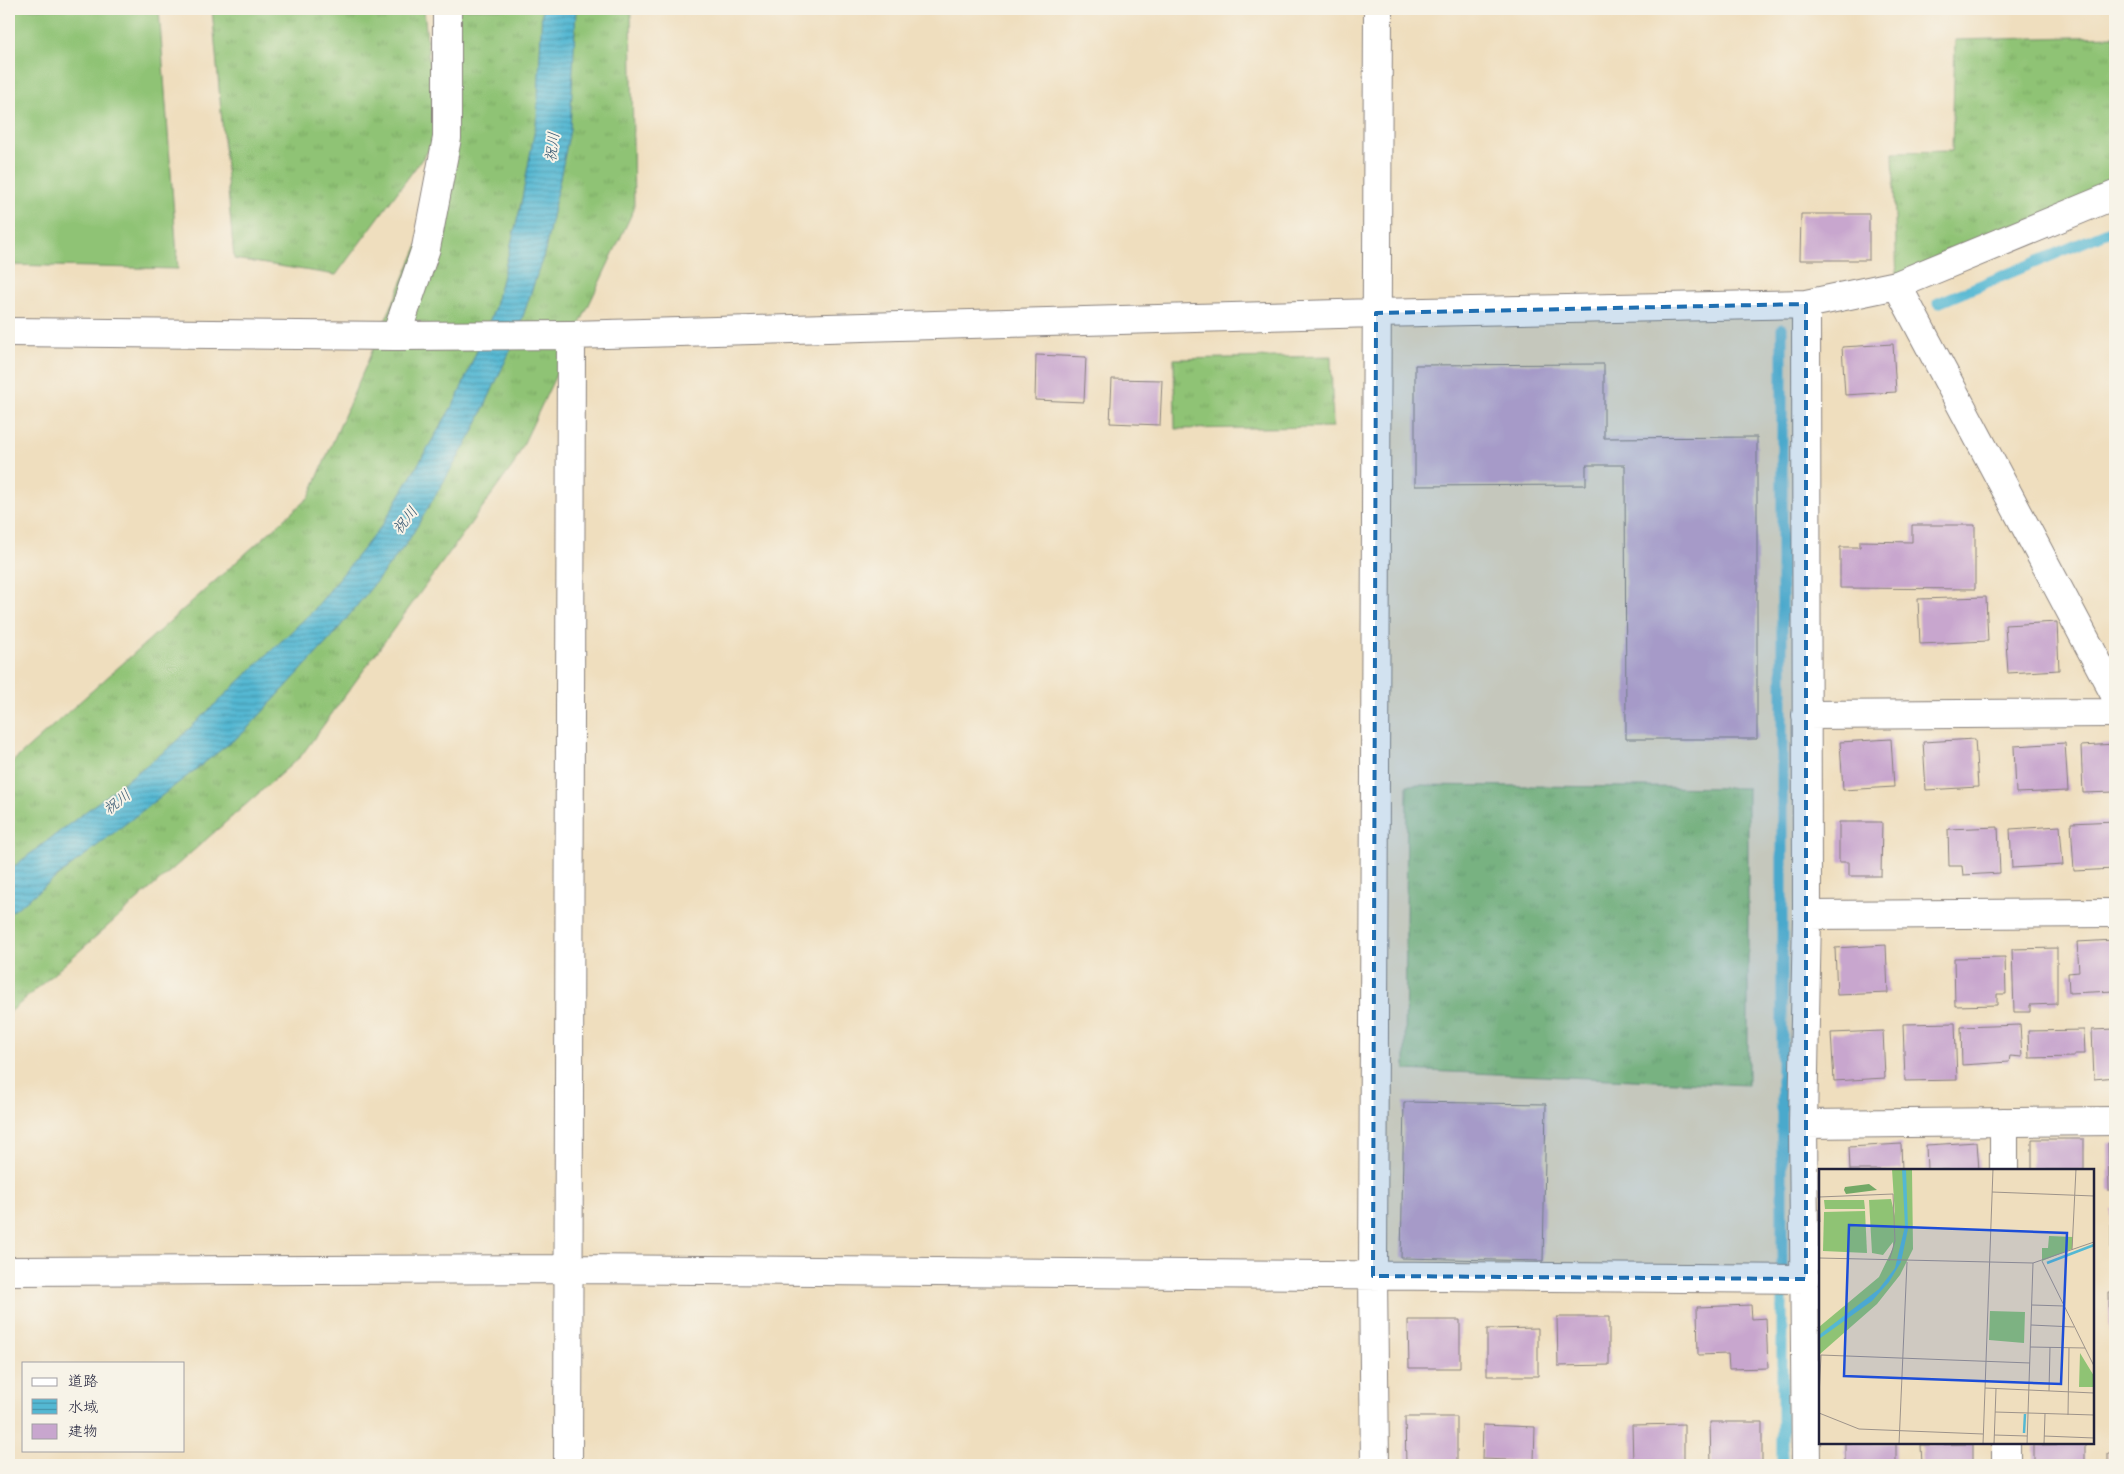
<svg xmlns="http://www.w3.org/2000/svg" width="2124" height="1474" font-family="Sriracha,'Klee One',sans-serif">
  <style>
    .grass { fill: url(#grass-tufts); stroke: #587258 }
    .pitch { fill: #8fc374; stroke: #587258 }
    .water { fill: url(#water-rules); stroke: #3b6d87 }
    .lines { fill: none; stroke-linecap: round; stroke-linejoin: round }
    .stream { stroke: #54b8d3; stroke-width: 11 }
    .building { fill: #c8a6ce }
    .minor-casing { stroke: #88807c; stroke-width: 30 }
    .minor { stroke: #fff; stroke-width: 28 }
    .marked { fill: #1f6fb2; fill-opacity: 0.2; stroke: #1f6fb2; stroke-width: 4; stroke-dasharray: 10 6; stroke-linejoin: round }
    .labels { text-anchor: middle; stroke-width: 4; stroke-linejoin: round; paint-order: stroke }
    .water-label { font-size: 15px; font-style: italic; fill: #345670; stroke: #f7f3e8 }
    .inset-river { fill: none; stroke: #54b8d3; stroke-width: 2.5 }
    .inset-road { fill: none; stroke: #9d938a; stroke-width: 1 }
    .view { fill: #1d4ed8; fill-opacity: 0.15; stroke: #1d4ed8; stroke-width: 2.5 }
    .inset-edge { fill: none; stroke: #22223b; stroke-width: 2.5 }
  </style>
  <defs>
    <pattern id="grass-tufts" width="24" height="20" patternUnits="userSpaceOnUse" patternTransform="scale(1.25)"><rect width="24" height="20" fill="#8fc374"/><path d="M3 7l-1-3M5 7V3M7 7l1-3M15 17l-1-3M17 17v-4M19 17l1-3" fill="none" stroke="#7ba765"/></pattern>
    <pattern id="water-rules" width="6" height="5" patternUnits="userSpaceOnUse" patternTransform="scale(1.25)"><rect width="6" height="5" fill="#54b8d3"/><path d="M0 2.5h6" fill="none" stroke="#4595ac"/></pattern>
  </defs>
  <rect width="100%" height="100%" fill="#f7f3e8"/>
  <filter id="ink" filterUnits="userSpaceOnUse"><feTurbulence type="fractalNoise" baseFrequency=".02" numOctaves="2"/><feDisplacementMap in="SourceGraphic" scale="10" xChannelSelector="R" yChannelSelector="G"/><feConvolveMatrix kernelMatrix="1 2 1 2 8 2 1 2 1" color-interpolation-filters="sRGB"/></filter>
  <filter id="wash" filterUnits="userSpaceOnUse"><feTurbulence type="fractalNoise" baseFrequency=".0096" numOctaves="4" result="noise"/><feDisplacementMap in="SourceGraphic" scale="20" xChannelSelector="R" yChannelSelector="G"/><feGaussianBlur stdDeviation="1.12" result="paint"/><feColorMatrix in="noise" values="0 0 0 0 0 0 0 0 0 0 0 0 0 0 0 0 0 1.4 0 .05"/><feComposite in="paint" operator="in"/></filter>
  <g filter="url(#wash)">
    <rect width="100%" height="100%" fill="#efdebe"/>
    <!-- grass -->
    <path class="grass" d="M212,9H424L436,134L442,9H631L634,209L514,464L301,756L9,1013V765L309,497L434,208L436,140L336,275L234,259Z
      M2115,36V183L1897,285L1893,152L1952,151L1955,40Z
      M1331,356L1333,427L1175,429L1174,359Z
      M1407,785L1748,788V1085L1405,1070Z"/>
    <!-- pitch -->
    <path class="pitch" d="M9,9H159L178,269L9,265Z"/>
    <!-- water -->
    <path class="water" d="M542,9H576L570,130L545,251L515,340L472,434L407,543L331,638L244,732L9,914V870L169,748L313,611L383,524L457,398L494,310L520,209L537,118Z"/>
    <g class="lines">
      <!-- stream -->
      <path class="stream" d="M1938,303L2115,229
        M1782,1465V329"/>
    </g>
    <g id="blocks">
      <!-- building -->
      <path class="building" d="M1801,214H1869V260H1800Z
        M1893,344L1896,392L1845,395L1842,347Z
        M1036,355L1086,357L1084,402L1035,400Z
        M1604,364V438L1757,437V739H1626L1625,465H1586V485L1415,486V365Z
        M1112,379L1162,380L1160,425L1110,423Z
        M1912,525H1975V589L1840,588V547H1860V541L1912,542Z
        M1986,597L1988,641L1920,644L1918,599Z
        M2057,622L2059,670L2008,673L2005,625Z
        M1891,739L1894,787L1843,790L1840,742Z
        M1975,739L1978,787L1926,790L1923,742Z
        M2065,743L2068,791L2016,793L2014,746Z
        M2115,744V792L2083,793L2081,746Z
        M2115,821V869L2074,871L2071,823Z
        M1839,822H1882L1881,876H1849V862H1839Z
        M2060,826L2063,865L2012,868L2010,829Z
        M1998,827L2000,873L1963,875L1962,866H1949L1948,829Z
        M2115,940V991L2069,993L2068,973L2079,972L2077,942Z
        M1886,945L1888,993L1837,995L1835,948Z
        M2057,948V1004L2030,1005V1012H2014L2012,949Z
        M2005,957L2006,994H1997V1005L1955,1006L1954,958Z
        M1955,1023L1957,1080L1905,1081L1903,1024Z
        M2020,1025L2022,1057L2010,1056L2009,1062L1962,1065L1961,1027Z
        M2115,1029V1077L2094,1079L2092,1030Z
        M2084,1030L2085,1054H2074V1057L2029,1058L2028,1031Z
        M1883,1031L1885,1078L1834,1081L1831,1033Z
        M1404,1102L1546,1104L1543,1261L1401,1258Z
        M2032,1139H2084V1170H2032Z
        M1977,1142L1979,1170H1927L1926,1145Z
        M2108,1143H2115V1191H2109Z
        M1901,1144L1902,1170H1850L1849,1147Z
        M2111,1210H2115V1258H2111Z
        M2109,1293H2115V1341H2110Z
        M1751,1305L1752,1319L1766,1318L1768,1368L1729,1369L1728,1354L1698,1355L1697,1307Z
        M1557,1317H1609V1365L1558,1366Z
        M1408,1320H1460V1368H1409Z
        M1538,1328V1376H1487V1329Z
        M2115,1366V1414H2112V1367Z
        M1405,1417H1457V1464L1406,1465Z
        M1710,1422H1762V1465H1711Z
        M1684,1424V1465H1633L1632,1425Z
        M1483,1425L1535,1427L1534,1461L1482,1459Z
        M1845,1443H1896V1465H1845Z
        M1973,1444V1465H1922L1921,1445Z
        M2085,1444V1465H2034V1445Z
        M2108,1453H2115V1465H2108Z"/>
    </g>
  </g>
  <g filter="url(#ink)">
    <use href="#blocks" fill-opacity="0" stroke="#88807c" stroke-width="1"/>
    <g class="lines">
      <defs>
        <path id="minor" d="M1897,285L2115,695
          M1806,304L1807,915L1803,1124L1806,1465
          M9,332L396,336L571,335L1376,313L1806,304L1897,285L2115,195
          M396,336L426,248L447,138V9
          M1806,715L2115,713
          M1807,915L2115,913
          M2004,1122V1170
          M1803,1124L2115,1121
          M9,1271L570,1269L1806,1279
          M2006,1443V1465
          M568,1465L571,335
          M1375,1465L1373,1276L1378,9"/>
      </defs>
      <!-- minor casing -->
      <use href="#minor" class="minor-casing"/>
      <!-- minor -->
      <use href="#minor" class="minor"/>
    </g>
  </g>
  <!-- marked area -->
  <path class="marked" d="M1806,304V1279L1373,1276L1376,313Z"/>
  <g class="labels">
    <!-- water labels -->
    <g class="water-label">
      <text transform="translate(552 147) rotate(-83)" y="5">祝川</text>
      <text transform="translate(405 520) rotate(-52)" y="5">祝川</text>
      <text transform="translate(117 802) rotate(-39)" y="5">祝川</text>
    </g>
  </g>
  <!-- overview -->
  <g transform="translate(1819 1169)">
    <rect width="275" height="275" fill="#efdebe"/>
    <path d="M73,0H93L94,80L81,106L58,135L1,185L0,158L60,108L74,79V73L64,86L53,84L50,31L72,30L76,47ZM5,31H45L46,40H6ZM230,67L254,68L253,80L223,92V79H229ZM171,142L206,143L205,174L170,171ZM261,184L275,207V218H260Z" fill="#8fc374"/>
    <path d="M50,15L58,21L27,25L25,21L26,18Z" fill="#73a966"/>
    <path d="M46,42L48,84L4,82L5,43Z" fill="#8fc374"/>
    <path d="M83,0H87L89,60L82,93L70,113L53,132L0,170V166L60,120L76,99L86,57Z" fill="#54b8d3"/>
    <path class="inset-river" d="M228,94L275,76M205,264L206,245"/>
    <path class="inset-road" d="M173,23L275,27M0,25L1,53M0,28L74,25L76,72L70,92M253,81L257,0M0,89L214,94L275,73M223,92L275,197M213,136L245,137M212,156L255,158M211,178L266,179M166,219L275,224M230,222L231,178M0,229L2,186L211,194M176,243L275,246M0,244L40,260L164,265M249,246L250,179M175,266L208,267M225,267L275,269M80,275L88,93M164,275L174,0M175,275L177,220M208,275L214,94M225,275L226,245"/>
    <path class="view" d="M30,56L248,64L242,215L25,207Z"/>
    <rect width="275" height="275" class="inset-edge"/>
  </g>
  <!-- margin -->
  <rect width="2124" height="1474" fill="none" stroke="#f7f3e8" stroke-width="30"/>
  <!-- legend -->
  <rect x="22" y="1362" width="162" height="90" fill="#f7f3e8" stroke="#a29fa3"/>
  <rect x="32" y="1378" width="25" height="8" fill="#ffffff" stroke="#a29fa3"/>
  <text x="68" y="1386" font-size="15" fill="#22223b">道路</text>
  <rect x="32" y="1399" width="25" height="15" fill="url(#water-rules)" stroke="#a29fa3"/>
  <text x="68" y="1412" font-size="15" fill="#22223b">水域</text>
  <rect x="32" y="1424" width="25" height="15" fill="#c8a6ce" stroke="#a29fa3"/>
  <text x="68" y="1436" font-size="15" fill="#22223b">建物</text>
</svg>
